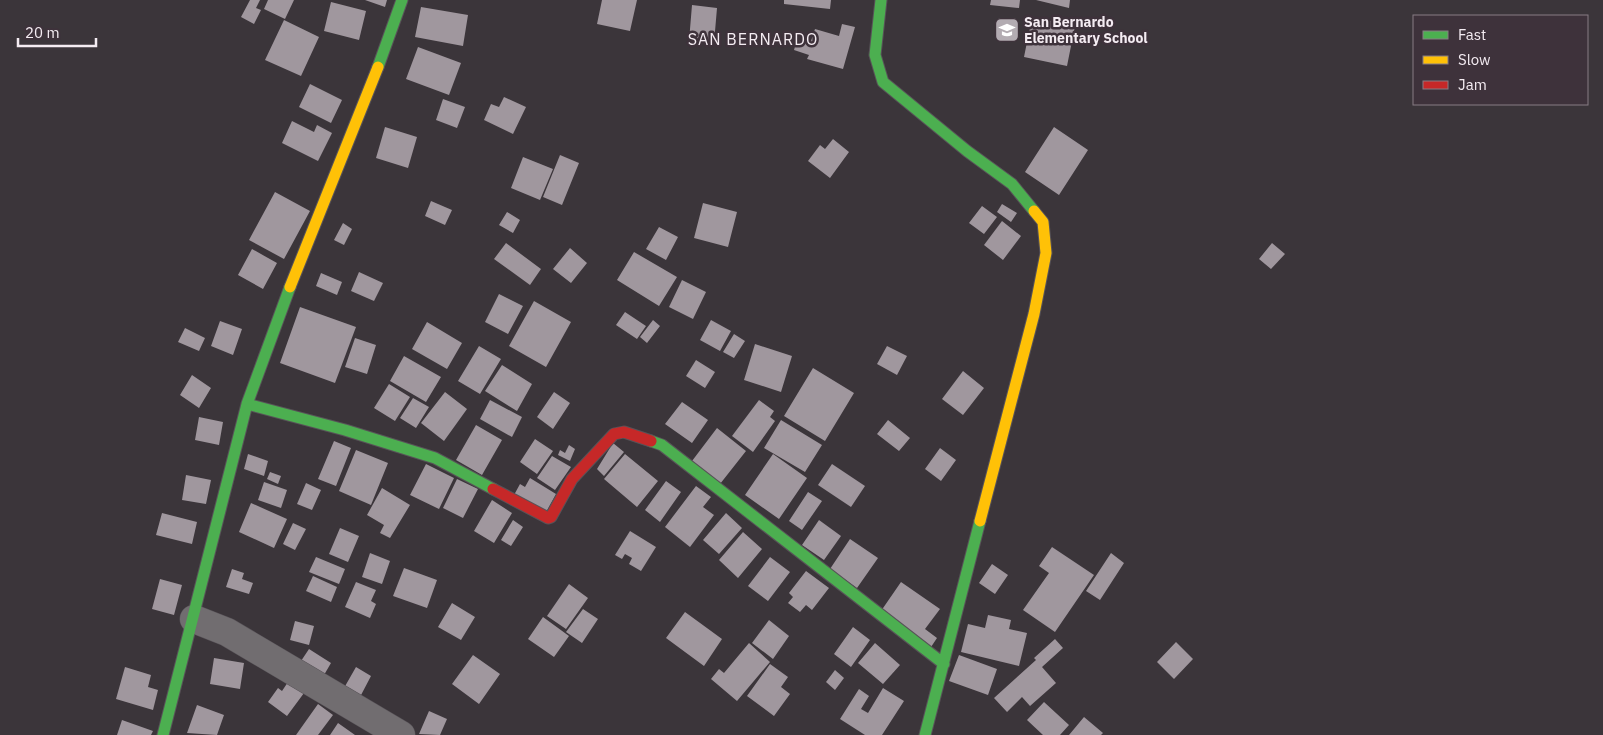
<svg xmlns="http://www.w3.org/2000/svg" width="1603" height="735" font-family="'IBM Plex Sans',sans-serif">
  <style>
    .building { fill: #a0979e }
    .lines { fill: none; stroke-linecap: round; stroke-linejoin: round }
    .street-casing { stroke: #585358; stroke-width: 29 }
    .fast-casing { stroke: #585358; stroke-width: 13 }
    .slow-casing { stroke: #585358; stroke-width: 13 }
    .jam-casing { stroke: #585358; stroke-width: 13 }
    .street { stroke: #716d70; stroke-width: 28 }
    .fast { stroke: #4caf50; stroke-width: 11 }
    .slow { stroke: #ffc107; stroke-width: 11 }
    .jam { stroke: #c62828; stroke-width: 11 }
    .labels { text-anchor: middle; stroke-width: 5; stroke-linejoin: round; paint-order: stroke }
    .poi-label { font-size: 14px; font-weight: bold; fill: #f4ecf2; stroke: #3e323b; text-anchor: start }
    .quarter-label { font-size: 16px; letter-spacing: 1px; fill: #f4ecf2; stroke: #3e323b }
  </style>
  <rect width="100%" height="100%" fill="#3b353a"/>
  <!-- building -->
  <path class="building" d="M250,0H260L256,8L261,10L254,24L241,17Z
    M268,0H294L285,19L264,9Z
    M365,0H387L385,7Z
    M602,0H637L630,31L597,24Z
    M784,0H831L830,9L784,4Z
    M991,0H1020L1019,8L990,5Z
    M1036,0H1070L1069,8Z
    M331,2L366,11L359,40L324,31Z
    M692,5L717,8L714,43L689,41Z
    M421,7L468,15L463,46L415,37Z
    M1032,17L1075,26L1067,66L1024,57Z
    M284,20L319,37L301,76L265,60Z
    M842,24L855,27L843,69L807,59L809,55L794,50L797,40L810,44L815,29L839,36Z
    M418,47L461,63L449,95L406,79Z
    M310,84L342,100L331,123L299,107Z
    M504,97L526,107L513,134L484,120L491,104L499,107Z
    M443,99L465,107L457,128L436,120Z
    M292,121L314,132L317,125L332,133L318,161L282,143Z
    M385,127L417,137L408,168L376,158Z
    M1054,127L1088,150L1059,195L1025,172Z
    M833,139L849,152L830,178L808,161L820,145L825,149Z
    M560,155L579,163L562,205L543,197Z
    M523,157L553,169L540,200L511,188Z
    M275,192L310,211L284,259L249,240Z
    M431,201L452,210L445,225L425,216Z
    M703,203L737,212L728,247L694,238Z
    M1002,204L1017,213L1011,222L997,212Z
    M982,206L997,217L984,234L969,223Z
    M507,212L520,220L513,233L499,225Z
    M1002,221L1021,236L1003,260L984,245Z
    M343,223L352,229L344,245L334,240Z
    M659,227L678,237L666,260L646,249Z
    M506,243L541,269L530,285L494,259Z
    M1272,243L1285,254L1271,269L1259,259Z
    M570,248L587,263L571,283L553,269Z
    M252,249L277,263L263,289L238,275Z
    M634,252L677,277L659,306L617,280Z
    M359,272L383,283L374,301L351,291Z
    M321,273L342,282L337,295L316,286Z
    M682,280L706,292L693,319L669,307Z
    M499,294L523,306L508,334L485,322Z
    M534,301L571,322L546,367L509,346Z
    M300,307L356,327L335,383L280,363Z
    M625,312L646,326L637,339L616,325Z
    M653,320L660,326L647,343L640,337Z
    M711,320L731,331L720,351L700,340Z
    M220,321L242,329L233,355L211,346Z
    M427,322L462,343L447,369L412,349Z
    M185,328L205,338L199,351L178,342Z
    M734,334L745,341L734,358L723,352Z
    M355,338L376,345L367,374L345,367Z
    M755,344L792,356L781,392L744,380Z
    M479,346L501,359L480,394L458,381Z
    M887,346L907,356L897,375L877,364Z
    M404,356L441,377L426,402L390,381Z
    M696,360L715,372L705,388L686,376Z
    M502,365L532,384L517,411L485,391Z
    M813,368L854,393L825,441L784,416Z
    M963,371L984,388L963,415L942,399Z
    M192,375L211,388L199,408L180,395Z
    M389,384L410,397L395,421L374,408Z
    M445,392L467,409L444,441L421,423Z
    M554,392L570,403L553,429L537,417Z
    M413,398L429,407L416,428L400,418Z
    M490,400L522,417L512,437L480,419Z
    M759,400L774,411L770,417L775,421L753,452L732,436Z
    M682,402L708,420L692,443L665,424Z
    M199,417L223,422L219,445L195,440Z
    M781,420L822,445L805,472L764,448Z
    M888,420L910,438L899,451L877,434Z
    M476,425L502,440L482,475L456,460Z
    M717,428L746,451L720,484L692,461Z
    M535,439L553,451L537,474L520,462Z
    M334,441L351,448L336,486L318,479Z
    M613,443L624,452L604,476L597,469Z
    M569,445L575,449L570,461L558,455L560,450L565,453Z
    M940,448L956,460L941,481L925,469Z
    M356,450L388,463L371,505L339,491Z
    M248,454L268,461L264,476L244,469Z
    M625,454L658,481L637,507L604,479Z
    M773,454L807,478L779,519L745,495Z
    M552,456L571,467L555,490L537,478Z
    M426,464L454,478L439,509L410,495Z
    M832,464L865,486L851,507L818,485Z
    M270,472L281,476L278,484L267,479Z
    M186,475L211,480L206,504L182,500Z
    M530,478L556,494L545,514L514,495L520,484L525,487Z
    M457,479L478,489L463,518L443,508Z
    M666,481L681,492L660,522L645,510Z
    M264,482L287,490L281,508L258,500Z
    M306,483L321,490L312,510L297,504Z
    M696,486L711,497L703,507L714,515L690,547L665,527Z
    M382,488L410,505L390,538L380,533L384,525L367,515Z
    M808,492L822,501L802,530L789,521Z
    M492,500L512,513L494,543L474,531Z
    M251,503L287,519L274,548L239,532Z
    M162,513L197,522L192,544L156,535Z
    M726,513L742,528L719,554L703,540Z
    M513,520L523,527L511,546L501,540Z
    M819,520L841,536L824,560L802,545Z
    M293,523L306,529L295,550L283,544Z
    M340,528L359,536L348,562L329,554Z
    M630,531L656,547L641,571L629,564L632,558L625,554L622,559L615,555Z
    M743,532L762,549L738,578L719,560Z
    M850,539L878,558L857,588L830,569Z
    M1052,547L1094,575L1055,632L1023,610L1049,573L1039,566Z
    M370,553L390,561L382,584L362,577Z
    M1111,553L1124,563L1100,600L1086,591Z
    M316,557L345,569L339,584L309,572Z
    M770,557L790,572L768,601L748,586Z
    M992,564L1008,575L995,594L979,583Z
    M404,568L437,580L427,608L393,596Z
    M232,569L244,573L242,579L253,583L249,594L226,587Z
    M806,571L829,588L812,610L806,605L800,612L788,603L793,597L789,593Z
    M313,576L337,587L331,602L306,591Z
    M160,579L182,585L174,615L152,609Z
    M356,582L376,590L371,601L376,604L370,618L345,607Z
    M901,582L940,609L925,629L937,638L931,647L881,611Z
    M569,584L588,598L566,629L547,616Z
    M452,603L475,617L461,640L438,627Z
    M583,609L598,619L582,643L566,632Z
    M685,612L722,639L704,666L666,638Z
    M988,615L1011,620L1009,629L1027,633L1019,666L961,652L968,624L985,628Z
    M543,617L569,636L554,657L528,639Z
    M769,620L789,636L773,659L752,643Z
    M295,621L314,626L309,645L290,640Z
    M853,627L870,640L851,667L834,654Z
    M1055,639L1063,648L1042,667L1056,683L1030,706L1022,697L1007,712L994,698L1036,660L1034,658Z
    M1176,642L1193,659L1174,679L1157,662Z
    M749,643L770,662L737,701L711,679L719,669L724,673Z
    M875,643L900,665L883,684L858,663Z
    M309,649L331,663L324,675L301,661Z
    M473,655L500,674L479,704L452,684Z
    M959,655L997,669L988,695L949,681Z
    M214,658L244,663L240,689L210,684Z
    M770,664L788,677L781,687L790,694L774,716L747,696Z
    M125,667L151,675L148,687L158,690L153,710L116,699Z
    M356,667L371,676L360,697L344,688Z
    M835,670L844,678L835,690L826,682Z
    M288,682L304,693L287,716L268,702L278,688L282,691Z
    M883,688L904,701L882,735H865L840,719L859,689L869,696L861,709L868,713Z
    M1044,702L1069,725L1060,735H1043L1027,720Z
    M318,704L333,715L318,735H296Z
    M197,705L224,715L217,735L187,733Z
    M429,711L447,719L440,735L419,734Z
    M1084,717L1103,733L1101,735H1069Z
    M122,720L153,731L151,735H117Z
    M338,723L355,735H330Z"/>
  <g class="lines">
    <defs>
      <path id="street" d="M194,619L227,632L401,735"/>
      <path id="fast" d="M881,0L875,55L883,82L967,151L1012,184L1034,211
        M378,67L402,0
        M247,404L345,430L435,458L493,489
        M651,441L662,445L944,664
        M163,735L247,404L290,287
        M925,735L980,521"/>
      <path id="slow" d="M290,287L378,67
        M980,521L1034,314L1046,253L1043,222L1034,211"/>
      <path id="jam" d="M493,489L548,518L551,517L572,479L614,434L624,432L651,441"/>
    </defs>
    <!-- street casing -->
    <use href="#street" class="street-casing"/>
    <!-- fast casing -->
    <use href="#fast" class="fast-casing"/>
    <!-- slow casing -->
    <use href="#slow" class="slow-casing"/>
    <!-- jam casing -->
    <use href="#jam" class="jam-casing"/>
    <!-- street -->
    <use href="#street" class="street"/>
    <!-- fast -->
    <use href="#fast" class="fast"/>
    <!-- slow -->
    <use href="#slow" class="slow"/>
    <!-- jam -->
    <use href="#jam" class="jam"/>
  </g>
  <!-- icons -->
  <defs>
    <symbol id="school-square" viewBox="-11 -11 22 22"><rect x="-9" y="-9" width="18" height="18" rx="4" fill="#b3acb2" stroke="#3e323b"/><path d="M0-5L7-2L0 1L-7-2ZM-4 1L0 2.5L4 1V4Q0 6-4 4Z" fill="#fff"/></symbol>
  </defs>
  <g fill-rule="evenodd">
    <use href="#school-square" x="993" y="16" width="28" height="28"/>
  </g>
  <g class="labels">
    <!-- poi labels -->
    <g class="poi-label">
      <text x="1024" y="27">San Bernardo<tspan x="1024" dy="16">Elementary School</tspan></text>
    </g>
    <!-- quarter labels -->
    <g class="quarter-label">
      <text x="753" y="45">SAN BERNARDO</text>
    </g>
  </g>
  <!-- legend -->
  <rect x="1413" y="15" width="175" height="90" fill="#3e323b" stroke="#877c84"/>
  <rect x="1423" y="31" width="25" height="8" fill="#4caf50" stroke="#877c84"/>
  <text x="1458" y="40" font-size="15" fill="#f4ecf2">Fast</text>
  <rect x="1423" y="56" width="25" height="8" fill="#ffc107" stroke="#877c84"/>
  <text x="1458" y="65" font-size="15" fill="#f4ecf2">Slow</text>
  <rect x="1423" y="81" width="25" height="8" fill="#c62828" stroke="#877c84"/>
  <text x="1458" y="90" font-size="15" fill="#f4ecf2">Jam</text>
  <!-- scale -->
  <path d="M18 38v8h78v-8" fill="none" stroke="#f4ecf2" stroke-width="2.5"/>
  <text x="25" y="38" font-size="15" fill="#f4ecf2" stroke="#3e323b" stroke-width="4" paint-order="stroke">20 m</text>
</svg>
